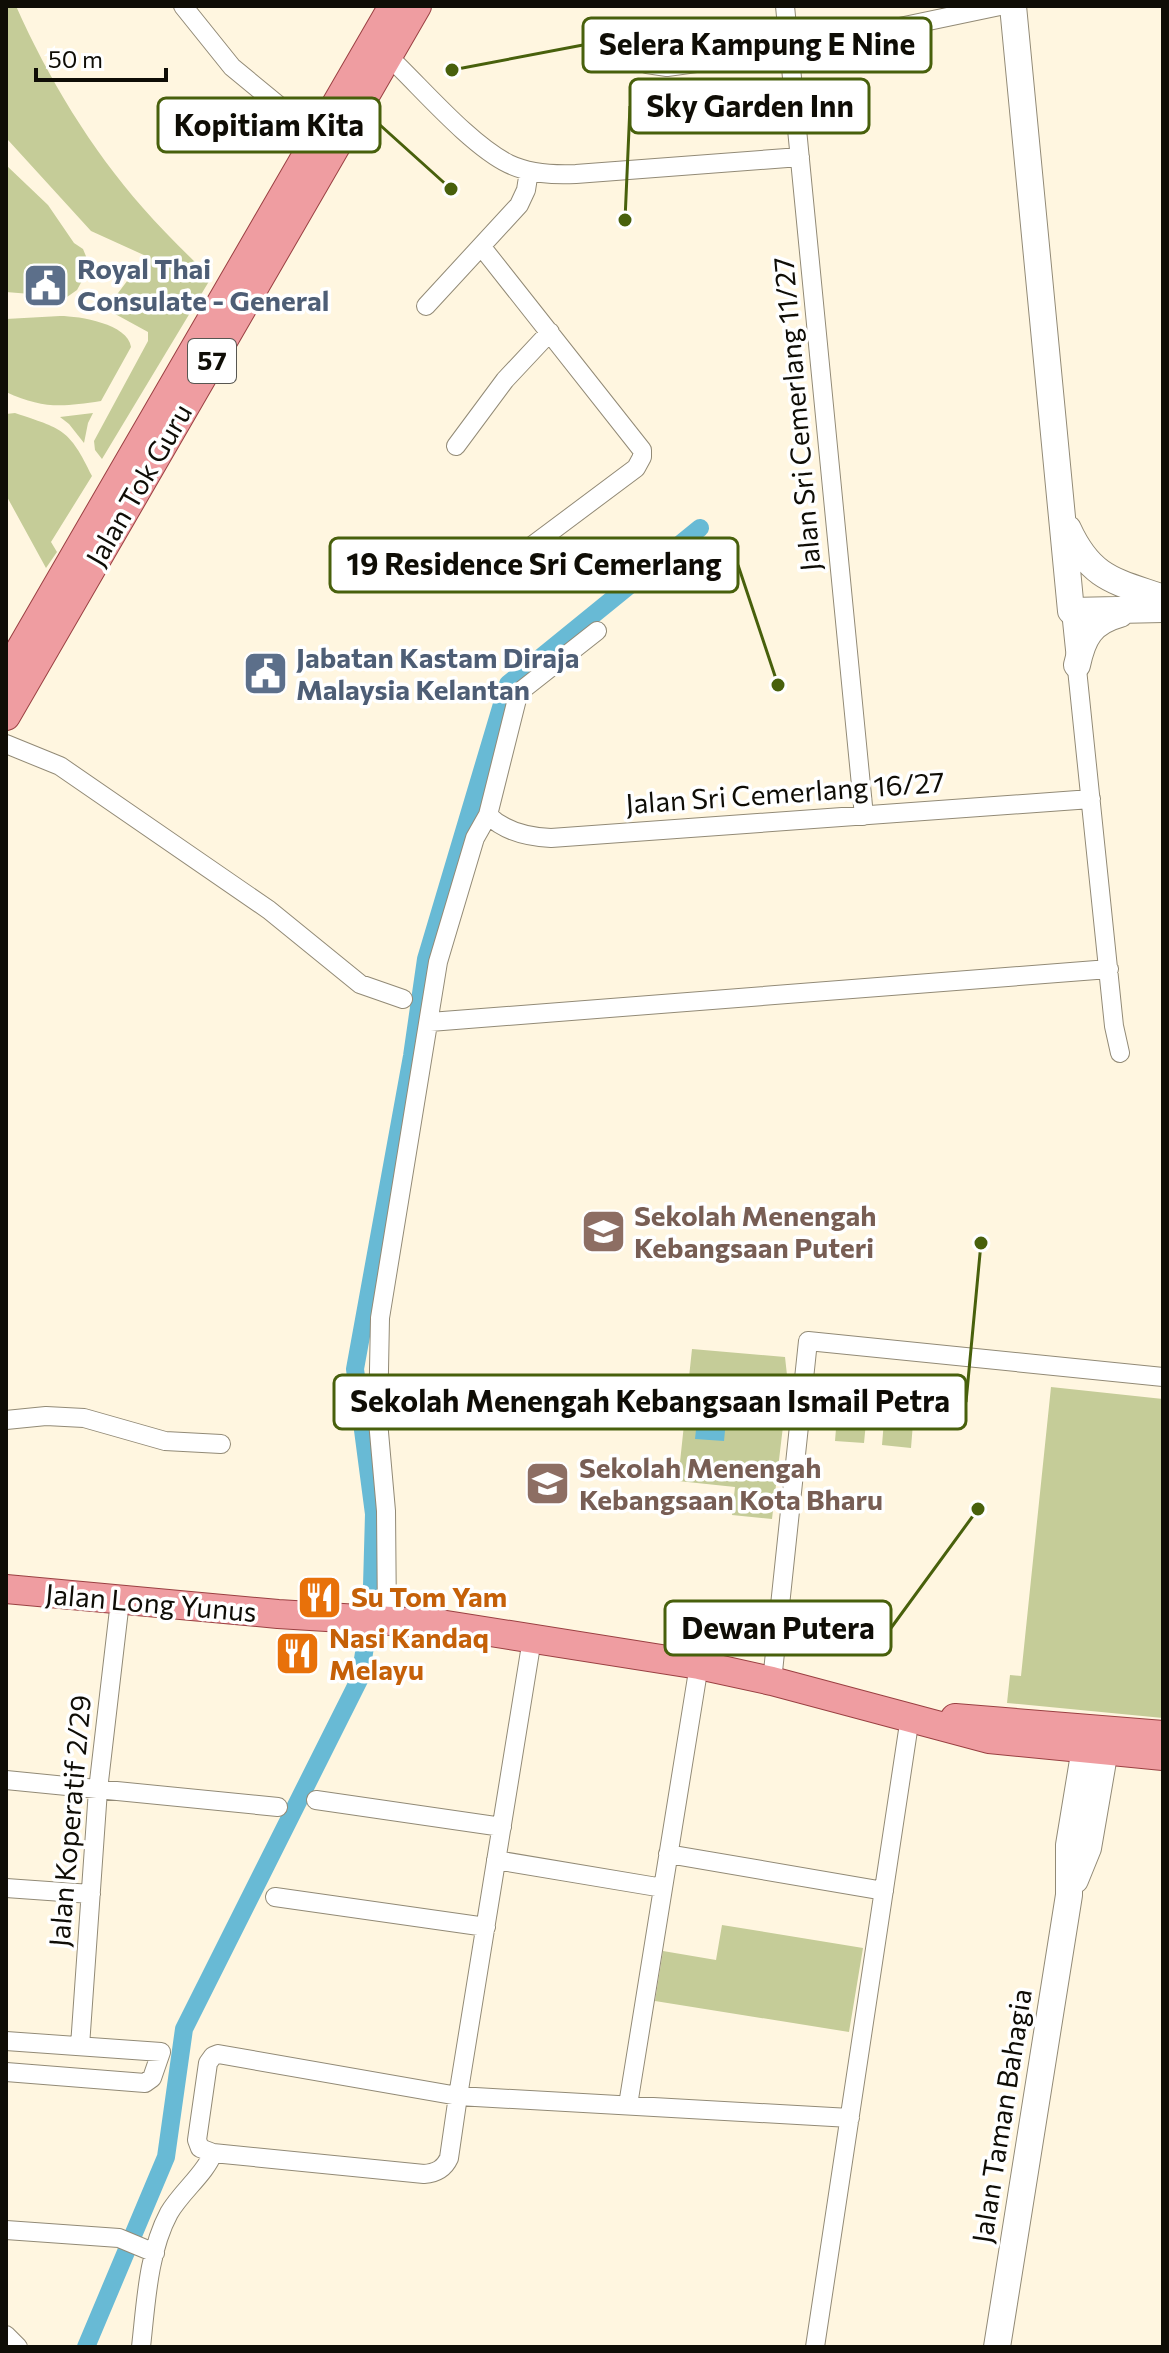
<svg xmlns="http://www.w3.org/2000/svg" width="1169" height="2353" font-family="Commissioner,sans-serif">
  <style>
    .green { fill: #c5cc98 }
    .water { fill: #68bad5 }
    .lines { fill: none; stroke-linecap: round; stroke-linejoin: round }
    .canal { stroke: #68bad5; stroke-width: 18 }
    .street-casing { stroke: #928a76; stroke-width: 20 }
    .secondary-casing { stroke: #928a76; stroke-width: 28 }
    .primary-casing { stroke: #9a4042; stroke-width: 30 }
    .street { stroke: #fff; stroke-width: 18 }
    .secondary { stroke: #fff; stroke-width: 26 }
    .primary { stroke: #ef9da1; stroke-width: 28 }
    .labels { text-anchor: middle; stroke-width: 7; stroke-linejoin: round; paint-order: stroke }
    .shield { fill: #fff; stroke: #575651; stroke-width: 2 }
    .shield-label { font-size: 26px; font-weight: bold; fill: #0f0d06 }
    .service-label { font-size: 28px; font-weight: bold; fill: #4e5e75; stroke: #fff; text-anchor: start }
    .street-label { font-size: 28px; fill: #0f0d06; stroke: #fff }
    .education-label { font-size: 28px; font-weight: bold; fill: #785e54; stroke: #fff; text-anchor: start }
    .food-label { font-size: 28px; font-weight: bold; fill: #c56008; stroke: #fff; text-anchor: start }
    .leader { fill: none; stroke: #48600c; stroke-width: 3 }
    .callout-dot { fill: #48600c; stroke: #fff; stroke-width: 3 }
    .callout { fill: #fff; stroke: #48600c; stroke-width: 3 }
    .callout-label { font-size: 30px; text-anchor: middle; font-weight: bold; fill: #0f0d06 }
  </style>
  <rect width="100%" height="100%" fill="#fff6e0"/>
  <!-- green -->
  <path class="green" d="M6,6H16C48,78 91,149 143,208C164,232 188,255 211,278L102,459L95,450L94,441L148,341V332L106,309L146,256L91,231L8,140L6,136Z
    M6,165L48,205L74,243L83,249L90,266L77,290L67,297L6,292Z
    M60,316C80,316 128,324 131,347L101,401C62,407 43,409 6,392V319Z
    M15,413C62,429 69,428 92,476L51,542L57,552L46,568L6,495V414Z
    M93,413L88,423L84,443L69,424L60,417Z
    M692,1349L785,1357L788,1384L772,1519L732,1515L735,1487L678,1481Z
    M840,1379L870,1381L864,1443L835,1441Z
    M887,1384L916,1386L911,1448L882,1445Z
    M1051,1387L1163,1399V1718L1007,1703L1010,1675L1021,1676Z
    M722,1925L863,1948L849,2032L655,2001L663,1951L716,1960Z"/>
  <!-- water -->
  <path class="water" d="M702,1374L730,1377L724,1441L695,1439Z"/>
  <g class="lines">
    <!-- canal -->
    <path class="canal" d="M372,1586L374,1514L355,1369L412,1056L426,959L508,684L700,528
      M86,2347L166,2157L184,2029L360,1678L367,1634"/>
    <defs>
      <path id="street" d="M183,6L232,67L317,137
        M785,6L864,816
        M388,56C421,87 470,145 509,164C530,174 553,175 576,174L800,157
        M647,64L667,67L790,50L1000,6
        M481,246L642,450V457L636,468L521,554
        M426,306L519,205L526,190L529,171
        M456,446L505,380L550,332
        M1071,611L1114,1026L1120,1053
        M6,744L60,766L269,910L360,984L403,999
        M488,815C504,831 529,837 551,838L1091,799
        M430,1022L1109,969
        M6,1420L46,1416L84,1418L165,1441L221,1444
        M387,1620L386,1511L378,1421L380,1318L438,962L475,838L488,815L517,699L522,690L597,631
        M532,1639L458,2096L449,2158C444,2169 436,2173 424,2174L213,2153L200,2148L197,2140L208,2063L213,2056L218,2054L458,2096L850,2118
        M772,1681L808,1341L1163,1377
        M6,1780L278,1807
        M316,1800L502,1827
        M668,1854L884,1891
        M496,1860L663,1888
        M6,1888L91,1894
        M275,1897L486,1927
        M6,2041L161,2052L152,2078L145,2083L6,2072
        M80,2046L98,1790L120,1601
        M628,2105L699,1665
        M6,2230L119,2238L155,2253
        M6,2335L18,2347
        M141,2347C146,2303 148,2252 169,2213C181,2192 206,2173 213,2153
        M815,2347L910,1717"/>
      <path id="secondary" d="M1013,6L1071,611L1163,609
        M1068,529C1091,579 1115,581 1163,598
        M1077,665C1083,637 1091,622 1120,614
        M1075,1880L1088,1848L1108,1732
        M997,2347L1069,1895V1845L1088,1730"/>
      <path id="primary" d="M6,674L393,6
        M6,716L417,6
        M6,1589L278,1614L440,1624L699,1665L772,1681L989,1739L1163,1756
        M955,1718L1163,1735"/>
    </defs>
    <!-- street casing -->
    <use href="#street" class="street-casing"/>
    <!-- secondary casing -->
    <use href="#secondary" class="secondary-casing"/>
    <!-- primary casing -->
    <use href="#primary" class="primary-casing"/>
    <!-- street -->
    <use href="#street" class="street"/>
    <!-- secondary -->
    <use href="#secondary" class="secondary"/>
    <!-- primary -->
    <use href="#primary" class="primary"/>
  </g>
  <!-- icons -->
  <defs>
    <symbol id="civic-square" viewBox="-11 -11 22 22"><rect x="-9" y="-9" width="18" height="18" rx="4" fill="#5c6f8a" stroke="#fff"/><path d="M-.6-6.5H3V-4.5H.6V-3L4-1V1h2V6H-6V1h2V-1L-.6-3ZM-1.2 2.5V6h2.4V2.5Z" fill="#fff"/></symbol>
    <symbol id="school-square" viewBox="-11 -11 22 22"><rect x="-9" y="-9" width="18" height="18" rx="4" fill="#8d6e63" stroke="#fff"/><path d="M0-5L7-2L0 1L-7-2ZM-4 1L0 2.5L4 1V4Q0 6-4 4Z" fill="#fff"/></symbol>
    <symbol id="restaurant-square" viewBox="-11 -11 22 22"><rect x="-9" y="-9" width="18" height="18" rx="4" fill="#e8710a" stroke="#fff"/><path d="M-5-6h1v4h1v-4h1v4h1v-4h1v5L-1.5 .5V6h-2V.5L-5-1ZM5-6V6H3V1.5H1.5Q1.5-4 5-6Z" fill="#fff"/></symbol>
  </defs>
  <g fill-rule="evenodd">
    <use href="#civic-square" x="20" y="260" width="51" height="51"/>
    <use href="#civic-square" x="240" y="648" width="51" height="51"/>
    <use href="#school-square" x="578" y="1206" width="51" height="51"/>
    <use href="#school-square" x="522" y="1458" width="51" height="51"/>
    <use href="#restaurant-square" x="294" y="1572" width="51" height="51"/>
    <use href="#restaurant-square" x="272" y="1628" width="51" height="51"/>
  </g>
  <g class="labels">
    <!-- shield labels -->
    <rect class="shield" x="188" y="339" width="48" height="44" rx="6"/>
    <g class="shield-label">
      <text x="212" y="370">57</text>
    </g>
    <!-- service labels -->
    <g class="service-label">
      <text x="77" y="279">Royal Thai<tspan x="77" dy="32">Consulate - General</tspan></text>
      <text x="296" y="668">Jabatan Kastam Diraja<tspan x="296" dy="32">Malaysia Kelantan</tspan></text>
    </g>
    <!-- street labels -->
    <g class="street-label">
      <text transform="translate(797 414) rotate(-95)" y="10">Jalan Sri Cemerlang 11/27</text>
      <text transform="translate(139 485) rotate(-60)" y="10">Jalan Tok Guru</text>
      <text transform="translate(785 793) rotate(-4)" y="10">Jalan Sri Cemerlang 16/27</text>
      <text transform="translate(151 1603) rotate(5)" y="10">Jalan Long Yunus</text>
      <text transform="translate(70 1821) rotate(-85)" y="10">Jalan Koperatif 2/29</text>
      <text transform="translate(1002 2116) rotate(-81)" y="10">Jalan Taman Bahagia</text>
    </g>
    <!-- education labels -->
    <g class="education-label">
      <text x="634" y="1226">Sekolah Menengah<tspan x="634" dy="32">Kebangsaan Puteri</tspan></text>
      <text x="579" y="1478">Sekolah Menengah<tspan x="579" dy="32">Kebangsaan Kota Bharu</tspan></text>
    </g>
    <!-- food labels -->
    <g class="food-label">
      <text x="351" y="1607">Su Tom Yam</text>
      <text x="329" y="1648">Nasi Kandaq<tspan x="329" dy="32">Melayu</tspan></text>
    </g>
  </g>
  <!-- callouts -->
  <path class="leader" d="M452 70L583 45M625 220L630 106M451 189L380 125M778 685L738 565M981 1243L966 1402M978 1509L891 1628"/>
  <g class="callout-dot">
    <circle cx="452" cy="70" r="8"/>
    <circle cx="625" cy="220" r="8"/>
    <circle cx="451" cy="189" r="8"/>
    <circle cx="778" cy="685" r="8"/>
    <circle cx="981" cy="1243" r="8"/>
    <circle cx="978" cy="1509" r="8"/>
  </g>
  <g class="callout">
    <rect x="583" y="18" width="348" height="54" rx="8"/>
    <rect x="630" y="79" width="239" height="54" rx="8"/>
    <rect x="158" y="98" width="222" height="54" rx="8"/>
    <rect x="330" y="538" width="408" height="54" rx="8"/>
    <rect x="334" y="1375" width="632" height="54" rx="8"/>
    <rect x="665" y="1601" width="226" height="54" rx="8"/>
  </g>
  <g class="callout-label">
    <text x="757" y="55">Selera Kampung E Nine</text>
    <text x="750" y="117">Sky Garden Inn</text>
    <text x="269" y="136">Kopitiam Kita</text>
    <text x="534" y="575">19 Residence Sri Cemerlang</text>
    <text x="650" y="1412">Sekolah Menengah Kebangsaan Ismail Petra</text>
    <text x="778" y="1639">Dewan Putera</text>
  </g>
  <!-- border -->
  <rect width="1169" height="2353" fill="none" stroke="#0f0d06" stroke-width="16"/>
  <!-- scale -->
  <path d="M36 68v12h130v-12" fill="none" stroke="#0f0d06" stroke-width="4"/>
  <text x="48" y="68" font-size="24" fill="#0f0d06" stroke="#ffffff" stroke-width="6" paint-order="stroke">50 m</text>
</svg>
